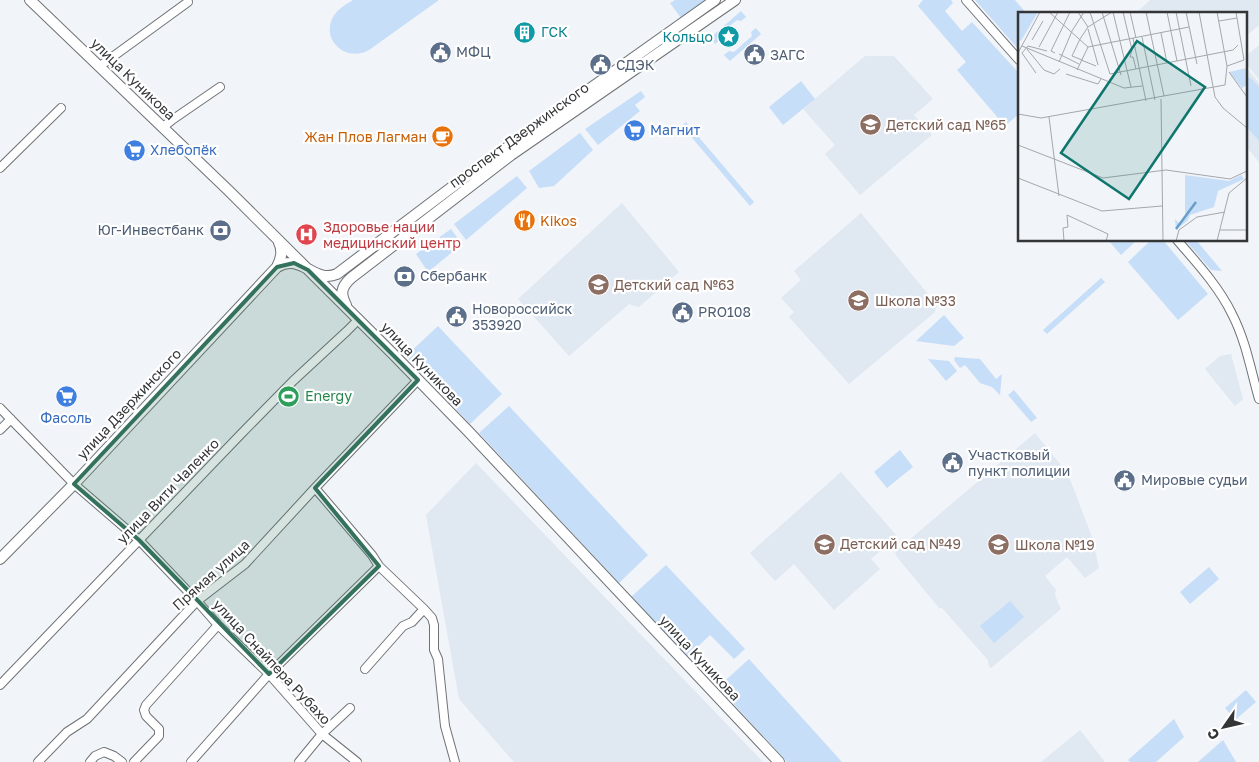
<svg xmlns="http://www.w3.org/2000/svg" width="1259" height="762" font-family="'Golos Text',sans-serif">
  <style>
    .built { fill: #e0e8f2 }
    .green { fill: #c7def8 }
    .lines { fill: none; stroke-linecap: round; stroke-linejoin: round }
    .minor-casing { stroke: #6f7275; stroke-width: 10 }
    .tertiary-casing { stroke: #6f7275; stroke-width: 12 }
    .minor { stroke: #fff; stroke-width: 8 }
    .tertiary { stroke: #fff; stroke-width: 10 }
    .marked { fill: #34725d; fill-opacity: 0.2; stroke: #34725d; stroke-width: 4; stroke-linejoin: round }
    .labels { text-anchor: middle; stroke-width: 4.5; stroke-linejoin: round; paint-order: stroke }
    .culture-label { font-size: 14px; fill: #0d838f; stroke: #fff; text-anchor: start }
    .service-label { font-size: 14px; fill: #4e5e75; stroke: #fff; text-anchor: start }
    .street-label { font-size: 14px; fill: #343537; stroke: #fff }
    .education-label { font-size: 14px; fill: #785e54; stroke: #fff; text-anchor: start }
    .shop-label { font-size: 14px; fill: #366cbe; stroke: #fff; text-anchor: start }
    .food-label { font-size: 14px; fill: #c56008; stroke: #fff; text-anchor: end }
    .health-label { font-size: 14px; fill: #be3a42; stroke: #fff; text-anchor: start }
    .leisure-label { font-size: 14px; fill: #27864d; stroke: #fff; text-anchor: start }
    .inset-river { fill: none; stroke: #689fc9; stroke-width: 2.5 }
    .inset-road { fill: none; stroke: #a5a8ab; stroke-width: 1 }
    .view { fill: #0f766e; fill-opacity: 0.15; stroke: #0f766e; stroke-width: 2.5 }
    .inset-edge { fill: none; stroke: #343537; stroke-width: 2.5 }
  </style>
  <rect width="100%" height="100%" fill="#f1f4f8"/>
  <!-- built -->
  <path class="built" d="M1150,0H1259V25L1245,37V14H1135Z
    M1259,45V79L1245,63V57Z
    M865,56H894L933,99L914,115L932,135L860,195L825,154L835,145L803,109Z
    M1246,67L1259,83V162L1245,145Z
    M622,203L679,272L639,307L629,304L569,356L518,299Z
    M861,213L937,305L935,312L849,384L789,317L794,312L781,298L801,280L794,271Z
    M1231,354L1243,399L1235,406L1205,369L1220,356Z
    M1035,433L1068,474L1092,537L1099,568L1085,578L1067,557L1045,576L1056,590L1055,595L1059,605L1061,609L991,668H990L988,663V660L942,608H939L897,557L895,552Z
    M476,463L763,762H514L459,699L426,515Z
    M841,472L897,536L871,559L880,569L834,610L794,564L775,581L750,553Z
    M1080,730L1105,762H1041Z"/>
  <!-- green -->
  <path class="green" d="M353,0H439L369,50C348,62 322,43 332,19C336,10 345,5 353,0Z
    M675,0H706L681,18L670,3Z
    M923,0H951L953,3L945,11L962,31L972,22L1019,73V114L1005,126L957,70L966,62L918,6Z
    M975,0H1015L1027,14H1019V50Z
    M741,11L746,17L741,21L737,20L719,35L720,40L715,44L710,38Z
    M756,28L761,34L730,61L724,55L729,51L734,52L752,36L751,32Z
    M1245,76L1252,79L1259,87V141L1245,125Z
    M801,81L815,99L783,125L769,107Z
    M641,91L645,97L635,105L640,111L598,145L585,129Z
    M686,122L754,202L750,206L682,126Z
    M580,133L593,150L554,186L539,188L529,171Z
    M517,176L527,188L466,240L454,224Z
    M451,229L462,244L428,272L416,254Z
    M1108,240H1137L1121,255Z
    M1151,240H1163L1208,294L1178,320L1128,262Z
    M1185,240H1196L1222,271L1211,270Z
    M1101,278L1105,282L1047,334L1043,330Z
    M944,315L964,338L954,346L916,341Z
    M438,326L502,394L470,424L406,356Z
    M955,357L980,359L996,379L1002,374L1000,395L992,387L980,383L965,365L960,368L954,360Z
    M928,359L949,361L957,371L946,381Z
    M1014,390L1037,418L1031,422L1008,395Z
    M509,406L648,555L619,583L479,433Z
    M900,450L913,467L887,488L874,472Z
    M666,565L745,649L734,659L710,635L687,657L631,597Z
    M1209,567L1219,579L1190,604L1180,592Z
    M1010,601L1024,617L994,643L980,626Z
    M749,659L842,762H787L718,687Z
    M1246,690L1256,702L1235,720L1225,708Z
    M1174,719L1184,737L1156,762H1130L1128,760Z
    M1223,740L1236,762H1198Z"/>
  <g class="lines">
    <defs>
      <path id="minor" d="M966,0L1019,60
        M100,66L188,2
        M163,127L172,120L220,87
        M0,168L61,108
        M1177,240C1197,263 1219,287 1232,314C1246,341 1251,371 1259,399
        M0,408L74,484L139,540L197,601L218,625L269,674L322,734L357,762
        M0,430L11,419
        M315,488L372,555L379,566L424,609L432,618L434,625V650L438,659L445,726L455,762
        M365,669L403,626L412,622L424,609
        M0,685L241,434L293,381L347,331L359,319
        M38,762L67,732L87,719L197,601L245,564L315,488L418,380
        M90,762L95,756L104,752L114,756L122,762
        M134,762L159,736V729L146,716L144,710L146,705L218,625
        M191,762L269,674L379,566
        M299,762L322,734L350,708"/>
      <path id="tertiary" d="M30,0L228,190L393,354L468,431L779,762
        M277,267C302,252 313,284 337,274L460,181L715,0
        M346,305C340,294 341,287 351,278L511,155L735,0
        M0,559L74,484L277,267C282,257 283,250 278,240"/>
    </defs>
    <!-- minor casing -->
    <use href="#minor" class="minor-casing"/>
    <!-- tertiary casing -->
    <use href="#tertiary" class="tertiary-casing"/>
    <!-- minor -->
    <use href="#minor" class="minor"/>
    <!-- tertiary -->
    <use href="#tertiary" class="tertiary"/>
  </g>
  <!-- marked area -->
  <path class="marked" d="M294,263L308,270L418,380L315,488L379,566L269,674L139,540L74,484L277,267Z"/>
  <!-- icons -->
  <defs>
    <symbol id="building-disc" viewBox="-11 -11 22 22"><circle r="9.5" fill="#0f9aa8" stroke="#fff"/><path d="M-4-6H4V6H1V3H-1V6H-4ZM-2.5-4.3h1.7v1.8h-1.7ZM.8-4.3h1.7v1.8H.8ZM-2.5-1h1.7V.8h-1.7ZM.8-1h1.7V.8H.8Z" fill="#fff"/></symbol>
    <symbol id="sight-disc" viewBox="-11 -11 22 22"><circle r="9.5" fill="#0f9aa8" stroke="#fff"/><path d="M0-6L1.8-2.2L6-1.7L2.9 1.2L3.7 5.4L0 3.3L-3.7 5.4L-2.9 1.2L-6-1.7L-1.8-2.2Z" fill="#fff"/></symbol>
    <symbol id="civic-disc" viewBox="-11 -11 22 22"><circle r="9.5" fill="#5c6f8a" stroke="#fff"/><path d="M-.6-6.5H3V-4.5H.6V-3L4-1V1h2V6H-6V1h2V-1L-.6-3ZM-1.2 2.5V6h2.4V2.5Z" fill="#fff"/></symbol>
    <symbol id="school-disc" viewBox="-11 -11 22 22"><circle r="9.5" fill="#8d6e63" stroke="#fff"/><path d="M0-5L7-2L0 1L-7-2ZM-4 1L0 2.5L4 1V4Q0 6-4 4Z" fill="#fff"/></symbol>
    <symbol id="supermarket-disc" viewBox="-11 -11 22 22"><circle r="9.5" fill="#3f7fe0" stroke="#fff"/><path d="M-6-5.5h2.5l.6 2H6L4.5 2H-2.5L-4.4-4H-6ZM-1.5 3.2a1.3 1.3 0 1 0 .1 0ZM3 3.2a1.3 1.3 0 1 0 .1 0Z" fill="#fff"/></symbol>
    <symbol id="cafe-disc" viewBox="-11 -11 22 22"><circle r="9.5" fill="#e8710a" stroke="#fff"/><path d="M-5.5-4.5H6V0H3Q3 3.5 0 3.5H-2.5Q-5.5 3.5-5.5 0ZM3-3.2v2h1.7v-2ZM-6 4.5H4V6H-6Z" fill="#fff"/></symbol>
    <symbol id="restaurant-disc" viewBox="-11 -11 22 22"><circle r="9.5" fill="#e8710a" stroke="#fff"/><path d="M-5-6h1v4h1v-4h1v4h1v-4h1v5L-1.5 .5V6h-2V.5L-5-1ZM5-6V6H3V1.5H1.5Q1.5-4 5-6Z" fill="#fff"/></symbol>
    <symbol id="bank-disc" viewBox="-11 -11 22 22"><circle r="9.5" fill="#5c6f8a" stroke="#fff"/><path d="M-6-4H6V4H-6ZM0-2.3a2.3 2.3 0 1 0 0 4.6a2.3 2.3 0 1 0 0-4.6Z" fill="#fff"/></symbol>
    <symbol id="hospital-disc" viewBox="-11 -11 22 22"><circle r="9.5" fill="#e0444e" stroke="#fff"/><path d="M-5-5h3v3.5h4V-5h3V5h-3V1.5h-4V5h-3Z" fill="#fff"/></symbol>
    <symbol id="stadium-disc" viewBox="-11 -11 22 22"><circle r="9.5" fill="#2e9e5b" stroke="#fff"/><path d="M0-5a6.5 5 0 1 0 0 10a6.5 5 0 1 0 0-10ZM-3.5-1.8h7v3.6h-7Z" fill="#fff"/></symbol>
  </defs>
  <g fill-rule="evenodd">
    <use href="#building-disc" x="512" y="20" width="25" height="25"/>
    <use href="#sight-disc" x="716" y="24" width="25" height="25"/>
    <use href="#civic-disc" x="428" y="40" width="25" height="25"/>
    <use href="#civic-disc" x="742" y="42" width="25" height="25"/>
    <use href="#civic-disc" x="588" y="52" width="25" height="25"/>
    <use href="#school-disc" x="858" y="112" width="25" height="25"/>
    <use href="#supermarket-disc" x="622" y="118" width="25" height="25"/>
    <use href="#cafe-disc" x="430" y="124" width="25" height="25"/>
    <use href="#supermarket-disc" x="122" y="138" width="25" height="25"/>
    <use href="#restaurant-disc" x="512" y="208" width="25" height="25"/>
    <use href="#bank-disc" x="208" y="218" width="25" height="25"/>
    <use href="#hospital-disc" x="294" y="222" width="25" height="25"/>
    <use href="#bank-disc" x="392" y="264" width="25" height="25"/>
    <use href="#school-disc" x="586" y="272" width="25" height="25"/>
    <use href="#school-disc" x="846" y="288" width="25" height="25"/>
    <use href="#civic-disc" x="670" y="300" width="25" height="25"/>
    <use href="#civic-disc" x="444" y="304" width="25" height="25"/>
    <use href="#supermarket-disc" x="54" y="384" width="25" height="25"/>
    <use href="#stadium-disc" x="276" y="384" width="25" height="25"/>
    <use href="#civic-disc" x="940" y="450" width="25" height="25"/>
    <use href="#civic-disc" x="1112" y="468" width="25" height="25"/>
    <use href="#school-disc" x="812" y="532" width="25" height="25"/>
    <use href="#school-disc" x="986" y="532" width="25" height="25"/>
  </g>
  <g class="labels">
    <!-- culture labels -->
    <g class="culture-label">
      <text x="541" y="37">ГСК</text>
      <text x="713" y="42" text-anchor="end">Кольцо</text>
    </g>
    <!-- service labels -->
    <g class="service-label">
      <text x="456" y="57">МФЦ</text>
      <text x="770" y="60">ЗАГС</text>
      <text x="616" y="70">СДЭК</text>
      <text x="204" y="235" text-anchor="end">Юг-Инвестбанк</text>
      <text x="420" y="281">Сбербанк</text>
      <text x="472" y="314">Новороссийск<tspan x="472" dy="16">353920</tspan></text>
      <text x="698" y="317">PRO108</text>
      <text x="968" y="460">Участковый<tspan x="968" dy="16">пункт полиции</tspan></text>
      <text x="1141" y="485">Мировые судьи</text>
    </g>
    <!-- street labels -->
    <g class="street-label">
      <text transform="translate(133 79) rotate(44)" y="5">улица Куникова</text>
      <text transform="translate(519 135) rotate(-36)" y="5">проспект Дзержинского</text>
      <text transform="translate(422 364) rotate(46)" y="5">улица Куникова</text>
      <text transform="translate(129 404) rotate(-47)" y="5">улица Дзержинского</text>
      <text transform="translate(168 491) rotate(-46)" y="5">улица Вити Чаленко</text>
      <text transform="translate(211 575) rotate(-42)" y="5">Прямая улица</text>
      <text transform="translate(700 658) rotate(47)" y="5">улица Куникова</text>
      <text transform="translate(272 662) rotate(47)" y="5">улица Снайпера Рубахо</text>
    </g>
    <!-- education labels -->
    <g class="education-label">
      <text x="886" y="130">Детский сад №65</text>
      <text x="614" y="290">Детский сад №63</text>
      <text x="875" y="306">Школа №33</text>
      <text x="840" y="549">Детский сад №49</text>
      <text x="1015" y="550">Школа №19</text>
    </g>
    <!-- shop labels -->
    <g class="shop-label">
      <text x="650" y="135">Магнит</text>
      <text x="150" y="155">Хлебопёк</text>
      <text x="66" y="423" text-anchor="middle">Фасоль</text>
    </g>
    <!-- food labels -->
    <g class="food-label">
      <text x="427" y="142">Жан Плов Лагман</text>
      <text x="540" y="226" text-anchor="start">Kikos</text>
    </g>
    <!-- health labels -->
    <g class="health-label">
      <text x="323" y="232">Здоровье нации<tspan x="323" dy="16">медицинский центр</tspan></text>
    </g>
    <!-- leisure labels -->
    <g class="leisure-label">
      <text x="305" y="401">Energy</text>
    </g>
  </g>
  <!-- overview -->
  <g transform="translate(1018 12)">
    <rect width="229" height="229" fill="#f1f4f8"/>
    <path d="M0,0H20L3,29L0,27ZM229,56V73L224,76L211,60ZM167,163L211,169L223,163L226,167L200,179L196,195L172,203L170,208L158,218L157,207L162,212L167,204Z" fill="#c7def8"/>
    <path class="inset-river" d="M158,217L178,190"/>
    <path class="inset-road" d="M31,0L70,35M60,0L70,15M72,0L92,62L215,38L220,33M84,0L103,63M95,0L113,75M105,0L114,38L112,45H115L118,57M112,0L118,26M128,0L146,84M149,0L159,49M158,0L173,74M168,0L179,52M181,0L197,85L205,96L229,116M201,9L219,6M70,17L80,53M143,21L149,51M124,25L137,88M115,26L128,89M14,28L25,9M4,34L106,76L124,74M21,35L40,0M70,35L171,15M9,37L26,58L36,62L42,57M0,41L22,0M37,41L33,39L52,0M41,42L61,52M63,48L78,54M64,48L54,44L62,27L70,15L94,0M41,50L54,19L66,0M209,54L226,48L218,0M59,58L70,35M211,60L229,85M18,61L4,41L10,34L29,39M48,62L80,72L83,67M143,87L145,229M0,102L23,106L207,73L209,54L199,0M31,105L41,184M0,133L85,166L148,158L212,167L229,159M0,166L84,199L144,194M202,218H229M46,229L45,216L50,215L49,203L90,222L88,229M158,229L161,218L179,205L207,200M199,229L211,181L229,166"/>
    <path class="view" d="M119,29L187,75L111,187L43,141Z"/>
    <rect width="229" height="229" class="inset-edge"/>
  </g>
  <!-- north arrow -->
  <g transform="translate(1224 727) rotate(236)" stroke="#ffffff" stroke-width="4" paint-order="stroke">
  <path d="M0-4L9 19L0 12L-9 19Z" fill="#343537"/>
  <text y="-8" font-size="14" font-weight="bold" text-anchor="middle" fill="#343537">С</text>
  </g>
</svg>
